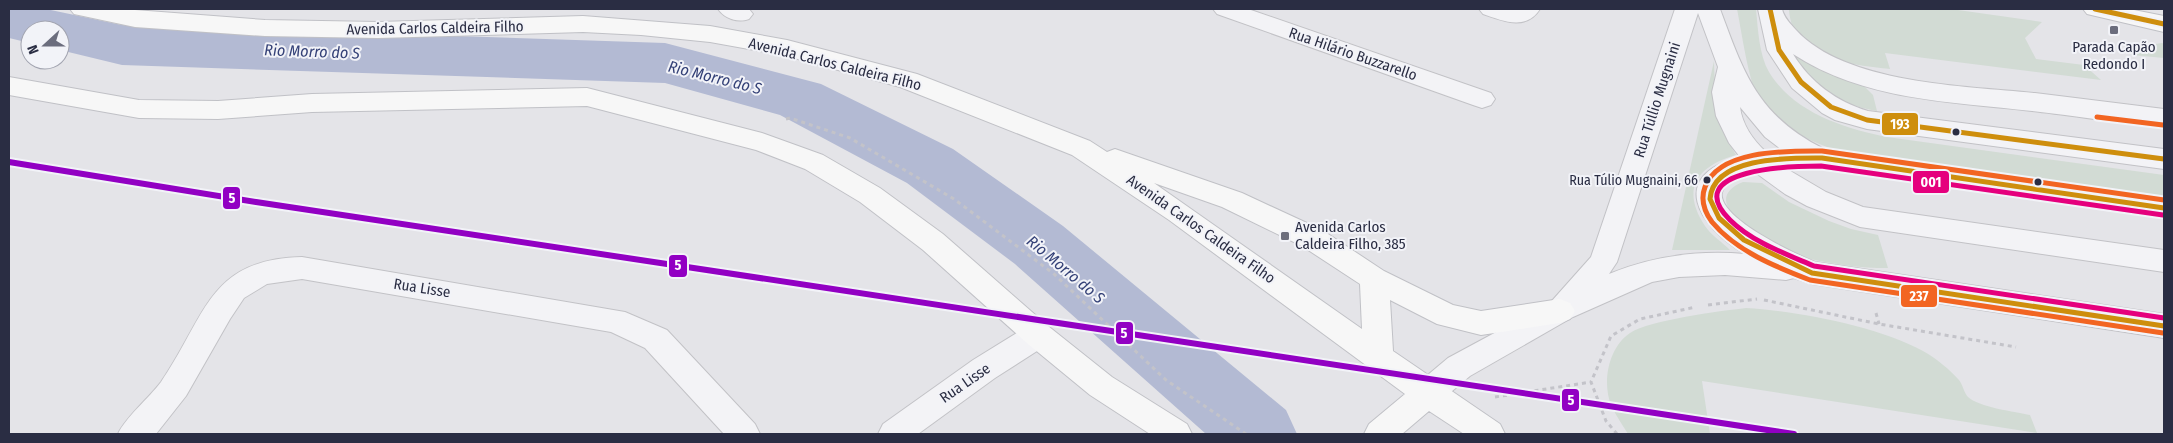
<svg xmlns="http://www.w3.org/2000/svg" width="2173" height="443" font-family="'Fira Sans Condensed',sans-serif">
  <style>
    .green { fill: #d2dbd4 }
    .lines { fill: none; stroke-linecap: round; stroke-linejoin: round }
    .river { fill: #b3bad3; fill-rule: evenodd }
    .minor-casing { stroke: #c2c2c6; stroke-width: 2 }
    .major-casing { stroke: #c0c1c6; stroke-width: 2 }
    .path { stroke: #c3c3c9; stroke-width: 3; stroke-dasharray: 4 4; stroke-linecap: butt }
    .minor { fill: #f3f3f6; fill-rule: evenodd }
    .major { fill: #f7f7f7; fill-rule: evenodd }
    .bus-1-casing { stroke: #f2f3f8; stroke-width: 9 }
    .bus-2-casing { stroke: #f2f3f8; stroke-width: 9 }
    .bus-3-casing { stroke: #f2f3f8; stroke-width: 9 }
    .bus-1 { stroke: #ce8e0d; stroke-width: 5 }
    .bus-2 { stroke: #f26522; stroke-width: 5 }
    .bus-3 { stroke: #e5007d; stroke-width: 5 }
    .metro-1-casing { stroke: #f2f3f8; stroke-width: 10 }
    .metro-1 { stroke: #9200c3; stroke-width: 6 }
    .poi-dot { fill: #6b6d7d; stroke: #f2f3f8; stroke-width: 2 }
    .bus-dot { fill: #2a2d43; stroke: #f2f3f8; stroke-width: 2 }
    .labels { text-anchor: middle; stroke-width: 4; stroke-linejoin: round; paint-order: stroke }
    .bus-label { font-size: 14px; fill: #2a2d43; stroke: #f2f3f8; text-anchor: end }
    .street-label { font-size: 15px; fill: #2a2d43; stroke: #f2f3f8 }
    .poi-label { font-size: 15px; fill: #2a2d43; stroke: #f2f3f8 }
    .water-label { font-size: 16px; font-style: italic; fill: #344177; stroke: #f2f3f8 }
    .line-badge { stroke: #f2f3f8; stroke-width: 2 }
    .badge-label { font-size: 14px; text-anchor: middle; font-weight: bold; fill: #fff }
  </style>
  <rect width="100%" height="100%" fill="#e4e4e8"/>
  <!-- green -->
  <path class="green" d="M1737,9H1756C1758,29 1759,55 1769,72C1794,113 1844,128 1887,137L2164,175V196L1849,154C1816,145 1778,128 1759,99C1749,85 1741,28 1737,9Z
    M1789,9H1951L2042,22L2025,38L2036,59L2084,65L2101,80L1885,53L1890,69C1853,65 1791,59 1789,9Z
    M2162,43L2164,44V58L2132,55L2130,48Z
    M1792,53L1845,80L1863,85L1873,95L1877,111C1834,103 1816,89 1792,53Z
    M1714,61C1715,97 1717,124 1736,155C1698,166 1680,188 1705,226C1711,235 1722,242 1730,250H1672Z
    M1743,182L1762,183L1789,202L1829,221L1851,229L1878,235L1888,268C1862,269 1819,262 1794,255C1770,248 1692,202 1743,182Z
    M1746,308C1798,311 1877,326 1923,351C1937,359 1949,369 1959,380C1963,385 1964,393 1968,397C1978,407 2016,412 2030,415L2037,433L1702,381L1710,434H1628C1621,422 1610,408 1608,394C1604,372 1612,345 1630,333C1650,320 1720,311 1746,308Z"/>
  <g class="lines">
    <!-- river -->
    <path class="river" d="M9,9H46L122,25L665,43L821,84L953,149L1063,226L1286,410L1297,434H1206L1015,264L907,183L780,115L665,83L122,65L60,50V30H30V43L9,38Z"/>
    <defs>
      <path id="minor" d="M718,9H749L753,14L749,19C738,23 725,19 718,9Z
        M1213,9H1248L1491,93L1495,99L1491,105L1482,108L1473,105L1217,14Z
        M1479,9H1540C1526,31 1503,21 1483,14Z
        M1675,9H1720C1744,74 1758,116 1824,149L2164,198V218L1822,168L1787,169L1826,192L1863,207L2164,250V272L1860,227L1807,206L1785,194L1756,173C1662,192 1788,251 1815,262L2164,314V338L1812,284L1794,278L1786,280L1725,275L1679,277L1652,282L1573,317L1470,376L1439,402L1428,406L1417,402L1413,393L1417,384L1448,358L1550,303L1591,257ZM1698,13L1718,67L1712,92L1716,116L1729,143L1740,157C1667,176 1698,226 1745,254C1697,250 1653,256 1609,274L1617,262ZM1740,107L1765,137L1782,150L1766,152C1753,140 1742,124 1740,107Z
        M1758,9H1782C1784,18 1790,23 1796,30C1845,84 1966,86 2035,93C2078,98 2121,104 2164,109V127C2120,123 2076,116 2032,111C1952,102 1862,100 1793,54C1810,82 1837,102 1868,111L2164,149V169L1867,129L1835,120L1822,113L1792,88L1767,50Z
        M302,257L625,312L667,330L755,424L760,434H724L645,348L611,332L302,279L267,284L244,298L230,319L186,396L156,434H118C125,418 149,398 161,382C206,317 208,259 302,257Z
        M1038,323L1048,326L1053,335L1048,344L995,378L918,434H878L883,424L973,360L1028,326Z"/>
      <path id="major" d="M70,9H122L265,20L378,22L583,16L710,26L787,40L917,74L1090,141L1107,152L1115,149L1242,193L1322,230L1384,271L1453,305L1481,311L1560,299L1570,303L1575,311L1570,319L1560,323L1481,335L1437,324L1390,300L1393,351L1500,424L1505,434H1464L1429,411L1402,434H1364L1369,424L1405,394L1169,220L1072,155L900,87L787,56L710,42L641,35L583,32L378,38L265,36L135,27L74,14ZM1154,183L1222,207L1302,246L1360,284L1362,329Z
        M2083,9H2129L2164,16V32L2087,14Z
        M9,77L139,100L218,101L312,94L587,88L762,133L823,155L880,188L943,234L1048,326L1112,377L1187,424L1192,434H1150L1090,395L1028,344L923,250L860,202L805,169L756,150L587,106L312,112L218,119L139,118L9,95Z"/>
    </defs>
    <!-- minor casing -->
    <use href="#minor" class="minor-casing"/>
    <!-- major casing -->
    <use href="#major" class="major-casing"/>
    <!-- path -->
    <path class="path" d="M786,119L790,118L850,138L954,199L1054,274L1166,380L1246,434
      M1764,300L1879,324L2016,347
      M1708,305L1757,299
      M1876,313L1879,324
      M1495,397L1591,382
      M1617,434L1606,421L1591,382L1611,336L1640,319L1696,307"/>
    <!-- minor -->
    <use href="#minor" class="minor"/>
    <!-- major -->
    <use href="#major" class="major"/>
    <defs>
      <path id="bus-1" d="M1770,9L1779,50L1801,82L1831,107L1867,120L2164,159
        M2095,9L2164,24
        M2164,208L1822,158C1791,158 1713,156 1710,199L1719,218L1744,240L1812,273L2164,326"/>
      <path id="bus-2" d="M2097,117L2163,125
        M2163,333L1810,280C1776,267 1736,251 1712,222C1704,211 1700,200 1705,187C1719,149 1788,151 1822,151L2164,200"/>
      <path id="bus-3" d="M2163,215L1821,166C1795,166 1678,168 1730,220C1752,242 1786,254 1814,266L2164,318"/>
    </defs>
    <!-- bus-1 casing -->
    <use href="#bus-1" class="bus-1-casing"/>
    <!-- bus-2 casing -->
    <use href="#bus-2" class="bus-2-casing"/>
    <!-- bus-3 casing -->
    <use href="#bus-3" class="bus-3-casing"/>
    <!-- bus-1 -->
    <use href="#bus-1" class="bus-1"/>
    <!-- bus-2 -->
    <use href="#bus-2" class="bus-2"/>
    <!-- bus-3 -->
    <use href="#bus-3" class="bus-3"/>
    <defs>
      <path id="metro-1" d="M9,162L256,202L1794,434"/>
    </defs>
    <!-- metro-1 casing -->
    <use href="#metro-1" class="metro-1-casing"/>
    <!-- metro-1 -->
    <use href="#metro-1" class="metro-1"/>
  </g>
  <!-- markers -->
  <g class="poi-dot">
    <rect x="2109" y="25" width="10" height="10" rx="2.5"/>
    <rect x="1280" y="231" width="10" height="10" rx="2.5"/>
  </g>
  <g class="bus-dot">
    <circle cx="1956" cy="132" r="4.5"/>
    <circle cx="1707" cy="180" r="4.5"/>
    <circle cx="2038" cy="182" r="4.5"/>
  </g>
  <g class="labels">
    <!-- bus labels -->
    <g class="bus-label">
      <text x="1698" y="185">Rua Túlio Mugnaini, 66</text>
    </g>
    <!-- street labels -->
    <g class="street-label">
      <text transform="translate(435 28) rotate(-1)" y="5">Avenida Carlos Caldeira Filho</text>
      <text transform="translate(1353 54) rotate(19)" y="5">Rua Hilário Buzzarello</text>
      <text transform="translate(835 64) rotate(14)" y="5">Avenida Carlos Caldeira Filho</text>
      <text transform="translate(1657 100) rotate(-72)" y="5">Rua Túllio Mugnaini</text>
      <text transform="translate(1201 229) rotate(35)" y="5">Avenida Carlos Caldeira Filho</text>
      <text transform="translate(422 288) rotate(9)" y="5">Rua Lisse</text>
      <text transform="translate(965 383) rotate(-35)" y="5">Rua Lisse</text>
    </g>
    <!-- poi labels -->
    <g class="poi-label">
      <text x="2114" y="52">Parada Capão<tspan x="2114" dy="17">Redondo I</tspan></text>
      <text x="1295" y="232" text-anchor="start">Avenida Carlos<tspan x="1295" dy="17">Caldeira Filho, 385</tspan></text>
    </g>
    <!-- water labels -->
    <g class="water-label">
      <text transform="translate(312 51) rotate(2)" y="6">Rio Morro do S</text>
      <text transform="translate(715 77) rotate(14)" y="6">Rio Morro do S</text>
      <text transform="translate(1066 269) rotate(40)" y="6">Rio Morro do S</text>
    </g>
  </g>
  <g class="line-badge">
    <rect x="1881" y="112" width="38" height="24" rx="5" fill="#ce8e0d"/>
    <rect x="1912" y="170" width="38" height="24" rx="5" fill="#e5007d"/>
    <rect x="222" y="186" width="19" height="24" rx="5" fill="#9200c3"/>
    <rect x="668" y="254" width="20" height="24" rx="5" fill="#9200c3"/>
    <rect x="1900" y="284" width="38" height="24" rx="5" fill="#f26522"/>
    <rect x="1115" y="321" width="19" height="24" rx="5" fill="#9200c3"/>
    <rect x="1561" y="388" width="19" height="24" rx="5" fill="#9200c3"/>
  </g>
  <g class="badge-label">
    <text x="1900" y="129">193</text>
    <text x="1931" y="187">001</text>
    <text x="232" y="203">5</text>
    <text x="678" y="270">5</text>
    <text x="1919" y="301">237</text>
    <text x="1124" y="338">5</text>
    <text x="1571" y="405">5</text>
  </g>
  <!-- border -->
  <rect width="2173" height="443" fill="none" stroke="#2a2d43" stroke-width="20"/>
  <!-- north arrow -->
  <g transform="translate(45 45) rotate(249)"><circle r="24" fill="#f2f3f8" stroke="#a2a4b0"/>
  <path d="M0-4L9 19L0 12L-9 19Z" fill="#6b6d7d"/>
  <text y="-8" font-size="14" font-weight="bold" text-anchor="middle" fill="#2a2d43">N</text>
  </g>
</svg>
